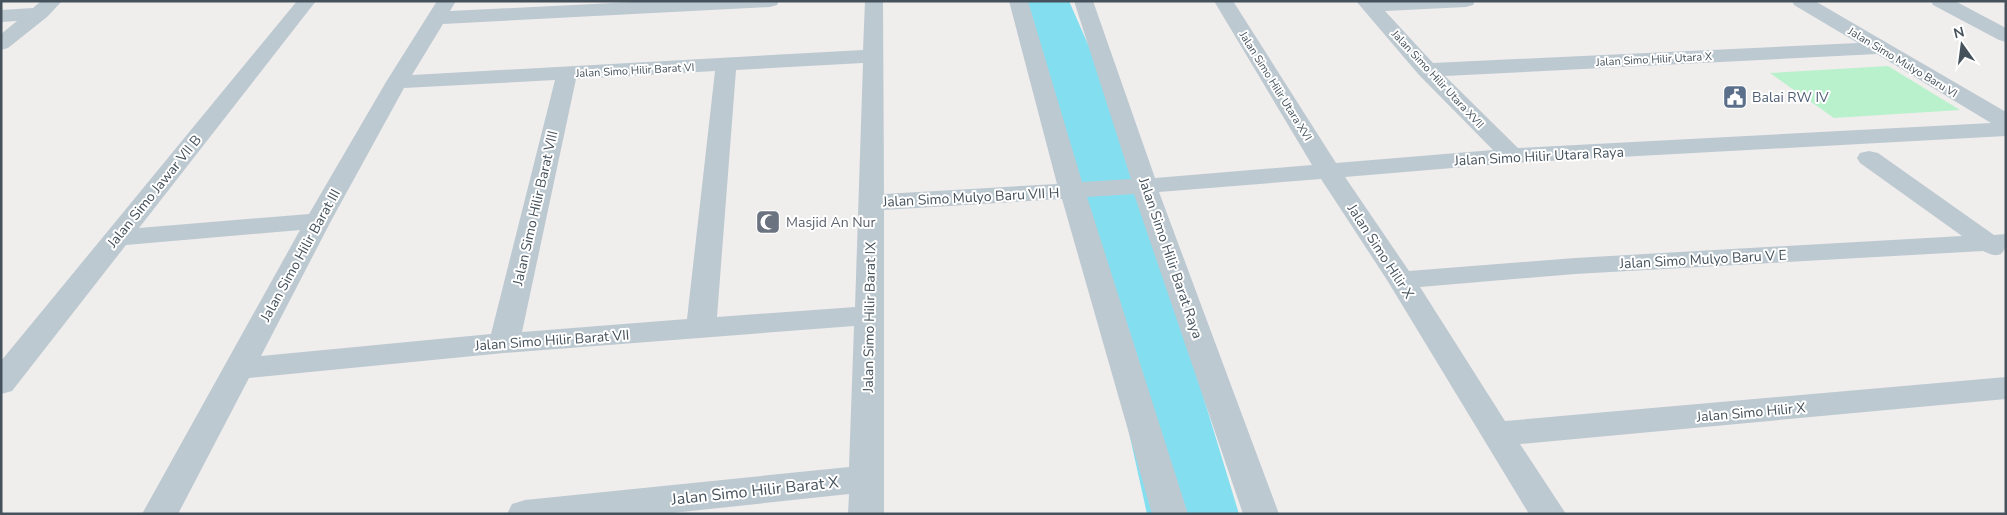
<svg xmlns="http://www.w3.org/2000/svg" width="2007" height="515" font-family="'Nunito Sans',sans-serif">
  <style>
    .green { fill: #b9f1cc }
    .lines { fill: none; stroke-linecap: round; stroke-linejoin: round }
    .river { fill: #83def0; fill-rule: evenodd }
    .minor { fill: #bdc9d1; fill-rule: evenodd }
    .labels { text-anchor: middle; stroke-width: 4; stroke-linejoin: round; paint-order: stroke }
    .far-street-label { font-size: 11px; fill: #45525c; stroke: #fff }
    .service-label { font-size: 14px; fill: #4e5e75; stroke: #fff; text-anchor: start }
    .street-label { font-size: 14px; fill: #45525c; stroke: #fff }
    .worship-label { font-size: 14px; fill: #5b616d; stroke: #fff; text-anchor: start }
    .near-street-label { font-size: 16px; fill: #45525c; stroke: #fff }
  </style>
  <rect width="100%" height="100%" fill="#f0eded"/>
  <!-- green -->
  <path class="green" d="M1888,66L1960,110L1834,118L1770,73Z"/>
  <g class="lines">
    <!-- river -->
    <path class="river" d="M1021,1H1069L1115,106L1239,514H1147L1057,106Z"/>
    <!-- minor -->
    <path class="minor" d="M41,1H62L47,17L8,48L1,50V34L17,21L1,22V10L33,8Z
      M297,1H316L139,228L309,214L386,82L437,1H456L450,11L653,1H779L777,5L770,7L443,24L412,75L863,50L865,1H883L884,194L1057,184L1009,1H1028L1082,182L1131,179L1074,1H1093L1155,178L1312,165L1214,1H1233L1336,163L1493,150L1419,75L1356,1H1475L1473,5L1466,7L1385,11L1433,63L1858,43L1794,5L1792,1H1815L2006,112V136L1512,163L1345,177L1409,271L1575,258L1962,236L1860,163L1857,158L1860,153L1869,151L1878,153L1994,235L2006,234C2006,252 2003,261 1983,251L1575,274L1420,287L1505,421L2006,377V399L1520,444L1566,514H1529L1387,280L1321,179L1159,192L1279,514H1243L1134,194L1087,197L1188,514H1152L1062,199L884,210V514H848L849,494L663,514H507L512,504L525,500L849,467L854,326L504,353L249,378L178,514H142L300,230L126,245L12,391L1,394V361ZM1877,54L1991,123L1518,148L1445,76ZM863,63L855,307L717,317L736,70ZM715,71L687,319L522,332L576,79ZM555,80L491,334L261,356L331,221L404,88Z
      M1931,1H1955L2006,28V42L1999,40L1933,5Z"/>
  </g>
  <!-- icons -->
  <defs>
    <symbol id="civic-square" viewBox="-11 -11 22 22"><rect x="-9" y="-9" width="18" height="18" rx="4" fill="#5c6f8a" stroke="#fff"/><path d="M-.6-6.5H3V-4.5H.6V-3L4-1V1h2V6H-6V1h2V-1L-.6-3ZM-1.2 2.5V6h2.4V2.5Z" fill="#fff"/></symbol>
    <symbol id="mosque-square" viewBox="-11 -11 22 22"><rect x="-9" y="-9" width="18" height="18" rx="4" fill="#6b7280" stroke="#fff"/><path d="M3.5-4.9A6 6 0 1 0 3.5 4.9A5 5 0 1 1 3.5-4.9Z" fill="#fff"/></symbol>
  </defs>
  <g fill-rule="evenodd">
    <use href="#civic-square" x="1721" y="83" width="28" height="28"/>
    <use href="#mosque-square" x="754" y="208" width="28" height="28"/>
  </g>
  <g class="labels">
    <!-- far-street labels -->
    <g class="far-street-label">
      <text transform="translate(1654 59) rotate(-3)" y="4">Jalan Simo Hilir Utara X</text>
      <text transform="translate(1903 62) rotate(31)" y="4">Jalan Simo Mulyo Baru VI</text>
      <text transform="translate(635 70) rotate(-3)" y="4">Jalan Simo Hilir Barat VI</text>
      <text transform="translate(1438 79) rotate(47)" y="4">Jalan Simo Hilir Utara XVII</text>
      <text transform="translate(1276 86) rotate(58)" y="4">Jalan Simo Hilir Utara XVI</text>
    </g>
    <!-- service labels -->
    <g class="service-label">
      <text x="1752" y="102">Balai RW IV</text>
    </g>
    <!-- street labels -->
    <g class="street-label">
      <text transform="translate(1539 156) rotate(-3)" y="5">Jalan Simo Hilir Utara Raya</text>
      <text transform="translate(154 191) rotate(-51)" y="5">Jalan Simo Jawar VII B</text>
      <text transform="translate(971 197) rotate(-3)" y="5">Jalan Simo Mulyo Baru VII H</text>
      <text transform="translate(535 208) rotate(-77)" y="5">Jalan Simo Hilir Barat VIII</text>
      <text transform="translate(1381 251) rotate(57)" y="5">Jalan Simo Hilir X</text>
      <text transform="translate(300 255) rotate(-61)" y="5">Jalan Simo Hilir Barat III</text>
      <text transform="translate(1171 258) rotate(71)" y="5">Jalan Simo Hilir Barat Raya</text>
      <text transform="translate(1703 259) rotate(-3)" y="5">Jalan Simo Mulyo Baru V E</text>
      <text transform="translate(869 317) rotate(-89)" y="5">Jalan Simo Hilir Barat IX</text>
      <text transform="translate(552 340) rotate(-4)" y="5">Jalan Simo Hilir Barat VII</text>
      <text transform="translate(1751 412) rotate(-5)" y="5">Jalan Simo Hilir X</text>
    </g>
    <!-- worship labels -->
    <g class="worship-label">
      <text x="786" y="227">Masjid An Nur</text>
    </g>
    <!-- near-street labels -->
    <g class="near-street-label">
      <text transform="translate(755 490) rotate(-6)" y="6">Jalan Simo Hilir Barat X</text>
    </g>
  </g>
  <!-- border -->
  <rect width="2007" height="515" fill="none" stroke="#45525c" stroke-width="5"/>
  <!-- north arrow -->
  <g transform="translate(1962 45) rotate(346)" stroke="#ffffff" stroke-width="4" paint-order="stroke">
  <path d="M0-4L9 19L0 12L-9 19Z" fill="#45525c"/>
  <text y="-8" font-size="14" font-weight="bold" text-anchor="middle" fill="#45525c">N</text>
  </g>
</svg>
